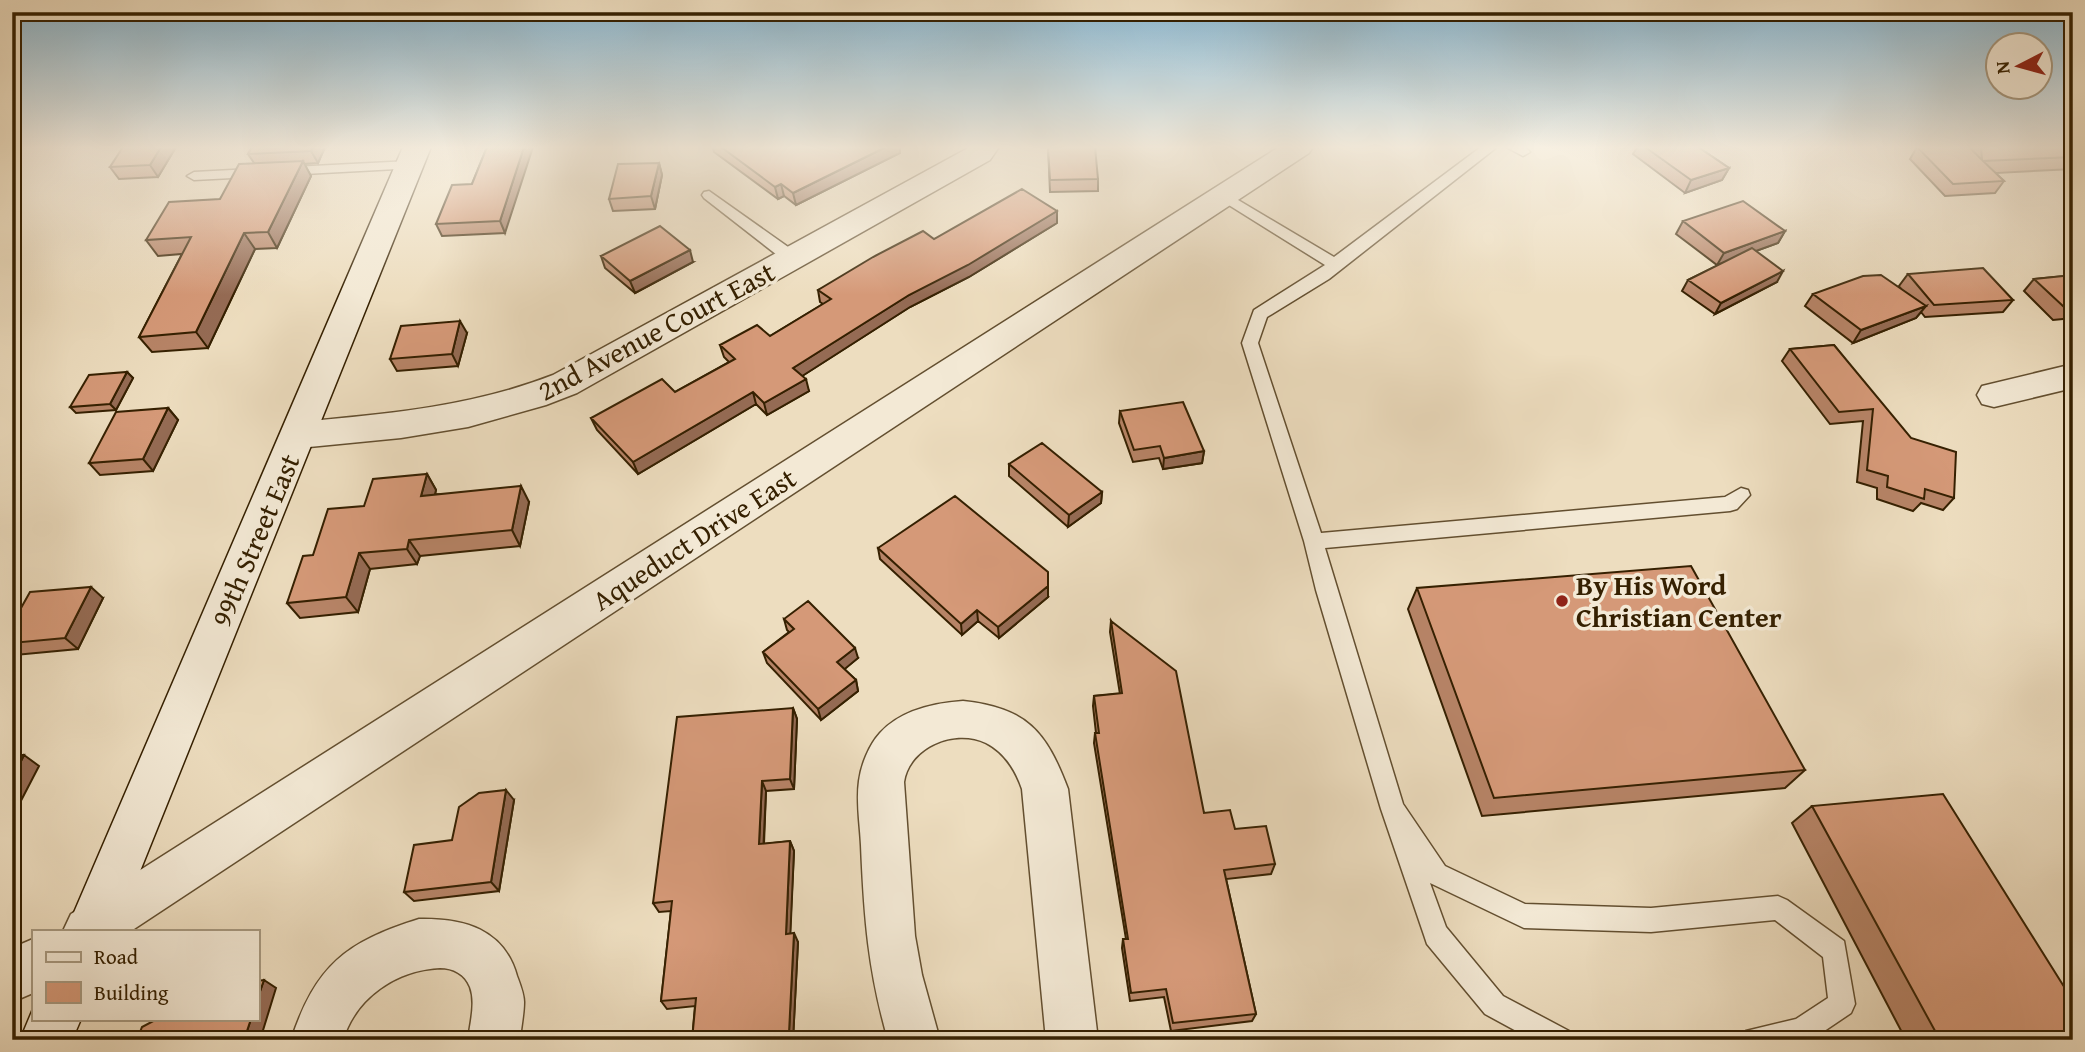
<svg xmlns="http://www.w3.org/2000/svg" width="2085" height="1052" font-family="'Gentium Book Plus',serif">
  <style>
    .lines { fill: none; stroke-linecap: round; stroke-linejoin: round }
    .lane-casing { stroke: #634f30; stroke-width: 3 }
    .street-casing { stroke: #634f30; stroke-width: 3 }
    .secondary-casing { stroke: #352001; stroke-width: 3 }
    .lane { fill: #f3e9d5; fill-rule: evenodd }
    .street { fill: #f3e9d5; fill-rule: evenodd }
    .secondary { fill: #f3e9d5; fill-rule: evenodd }
    .wall { fill: #b78467; stroke: #352001; stroke-width: 2 }
    .shaded-wall { fill: #956b54; stroke: #352001; stroke-width: 2 }
    .building { fill: #d59978; stroke: #352001; stroke-width: 2 }
    .poi-dot { fill: #8f2418; stroke: #f3e9d5; stroke-width: 2.5 }
    .labels { text-anchor: middle; stroke-width: 7; stroke-linejoin: round; paint-order: stroke }
    .street-label { font-size: 28px; fill: #352001; stroke: #f3e9d5 }
    .poi-label { font-size: 28px; font-weight: bold; fill: #352001; stroke: #f3e9d5; text-anchor: start }
  </style>
  <rect width="100%" height="100%" fill="#edddbf"/>
  <filter id="stains"><feTurbulence type="fractalNoise" baseFrequency=".00286" numOctaves="4"/><feColorMatrix values="0 0 0 0 .2 0 0 0 0 .09 0 0 0 0 .02 0 0 0 .5 -.17"/></filter>
  <radialGradient id="worn" r=".72"><stop offset=".6" stop-color="#630" stop-opacity="0"/><stop offset="1" stop-color="#630" stop-opacity=".3"/></radialGradient>
  <g class="lines">
    <defs>
      <path id="lane" d="M1481,147H1497L1329,279L1267,317L1258,343L1321,533L1725,497L1741,488L1748,490L1750,495L1737,509L1730,511L1325,548L1403,804L1445,866L1525,904L1651,908L1778,896L1787,900L1844,941L1855,1004L1851,1013L1811,1040H1742L1746,1031L1796,1019L1828,998L1823,957L1775,920L1651,932L1524,928L1430,883L1446,927L1503,996L1569,1031L1573,1040H1533L1485,1014L1427,944L1424,935L1381,809L1316,590L1304,541L1242,343L1254,310L1325,265L1216,197L1218,194H1228L1334,257Z
        M1506,147H1525L1530,152L1523,156Z
        M410,161L417,165L415,168L194,180L187,176L194,172Z
        M709,191L798,254L800,258L798,262H786L704,198L702,195L704,192Z"/>
      <path id="street" d="M970,147H999L990,160L577,393L546,405L468,427L401,438L299,448L286,444L281,435L286,426L299,422C386,414 471,407 553,375Z
        M1279,147H1313L1309,153L131,931H63L71,914Z
        M2073,364V388L1994,407L1982,404L1977,395L1982,386Z
        M963,701C1027,708 1046,731 1068,789L1098,1040H1046L1022,789C1015,769 1005,753 986,743C955,728 909,747 904,782L915,936L922,975L940,1040H888C868,970 864,917 861,845C860,824 856,802 859,781C861,765 869,745 880,733C901,710 934,703 963,701Z
        M419,919C464,918 504,929 517,976C520,984 524,994 524,1002C524,1014 521,1027 520,1040H468C470,1023 476,1003 470,987C465,974 453,968 440,968C397,970 356,997 343,1040H291C316,965 346,942 419,919Z
        M33,939V993L12,1002V948Z"/>
      <path id="secondary" d="M403,147H431L116,931H66Z
        M33,1009V1019H81L72,1040H20Z"/>
    </defs>
    <!-- lane casing -->
    <use href="#lane" class="lane-casing"/>
    <!-- street casing -->
    <use href="#street" class="street-casing"/>
    <!-- secondary casing -->
    <use href="#secondary" class="secondary-casing"/>
    <!-- lane -->
    <use href="#lane" class="lane"/>
    <!-- street -->
    <use href="#street" class="street"/>
    <!-- secondary -->
    <use href="#secondary" class="secondary"/>
  </g>
  <!-- wall -->
  <path class="wall" d="M176,147L158,177L119,179L110,167Z
    M252,147H325L318,163L304,164L311,176L277,248L255,249L208,348L152,352L139,337L182,254L158,256L146,240L220,199L254,163L248,154Z
    M487,147L505,233L442,236L436,224L472,184Z
    M713,147H900V153L796,205L784,196L778,199L714,152Z
    M1048,147L1098,179V191L1050,192Z
    M1637,147H1698L1729,168L1722,180L1685,193L1633,154Z
    M1917,147L1972,150V147H2073V169L1995,173L2004,181L1995,193L1945,196L1910,159Z
    M659,163L662,175L655,209L613,211L609,199Z
    M1683,221L1785,231L1778,243L1756,251L1777,282L1715,314L1682,291L1688,280L1725,262L1717,265L1676,234Z
    M1057,223L969,277L910,307L802,376L809,391L767,415L756,404L638,474L597,430L591,418L675,392L729,362L724,357L720,345L770,336L823,304L820,302L818,290L934,239Z
    M601,256L693,262L635,293L605,268Z
    M1908,274L2013,300L2003,312L1925,317L1921,312L1916,318L1853,343L1805,306L1813,294L1902,290L1899,286Z
    M2073,275V318L2053,320L2024,291L2034,279Z
    M467,333L458,366L397,371L390,359Z
    M1834,345L1954,498L1943,510L1921,503L1913,511L1877,499V488L1857,482L1863,421L1830,424L1782,361L1790,349Z
    M127,372L133,378L116,410L76,413L70,407Z
    M168,408L178,420L153,471L100,475L89,463Z
    M1120,411L1204,451L1202,463L1163,469L1159,458L1133,462L1119,423Z
    M1009,464L1102,492L1101,503L1068,527L1009,476Z
    M427,474L436,490L435,494L529,502L520,546L420,556L417,564L370,569L358,612L300,618L287,603L313,555L364,506Z
    M878,548L1048,597L999,638L978,621L962,635L880,559Z
    M1417,588L1805,770L1785,788L1482,816L1408,609Z
    M103,598L78,649L15,655L12,652V624Z
    M784,619L858,658L844,669L856,680L858,691L821,720L767,663L763,652L789,632L787,630Z
    M1111,621L1204,813L1235,829L1275,864L1271,874L1226,879L1256,1014L1252,1021L1171,1031L1164,997L1130,1001L1122,948L1123,939H1126L1094,743L1095,733H1096L1093,706L1094,696L1120,694L1110,632Z
    M793,708L797,719L794,789L766,791L764,844L790,841L794,851L790,933L798,942L793,1040H692L695,1006L667,1009L661,1001L671,911L659,912L653,903Z
    M514,800L499,891L414,901L404,892L452,840Z
    M1812,806L2073,1040H1906L1792,823Z"/>
  <!-- shaded-wall -->
  <path class="shaded-wall" d="M161,147H176L158,177L150,165Z
    M313,147H325L318,163L311,151Z
    M524,147H533L505,233L500,221Z
    M886,147H900V153L796,205L793,193Z
    M303,161L311,176L277,248L268,232Z
    M659,163L662,175L655,209L651,196Z
    M1729,168L1722,180L1685,193L1691,180Z
    M781,184L784,196L778,199L775,187Z
    M1057,211V223L969,277L910,307L796,380L793,368L909,295Z
    M1785,231L1778,243L1717,265L1724,253Z
    M244,233L255,249L208,348L196,332Z
    M690,250L693,262L635,293L630,281Z
    M1783,271L1777,282L1715,314L1721,303Z
    M1926,306L1916,318L1853,343L1861,330Z
    M460,321L467,333L458,366L452,354Z
    M127,372L133,378L116,410L110,404Z
    M806,379L809,391L767,415L764,403Z
    M753,392L756,404L638,474L633,462Z
    M168,408L178,420L153,471L143,459Z
    M1204,451L1202,463L1163,469L1164,458Z
    M427,474L436,490L431,511L421,496Z
    M521,486L529,502L520,546L512,530Z
    M1102,492L1101,503L1068,527L1069,515Z
    M409,540L420,556L417,564L407,549Z
    M359,553L370,569L358,612L346,597Z
    M1048,586V597L999,638L998,627Z
    M91,587L103,598L78,649L65,638Z
    M977,610L978,621L962,635L961,624Z
    M855,648L858,658L840,673L837,662Z
    M856,680L858,691L821,720L818,709Z
    M793,708L797,719L794,789L790,779Z
    M24,755L39,766L12,818V779Z
    M762,781L766,791L763,854L759,844Z
    M506,790L514,800L499,891L491,882Z
    M790,841L794,851L790,942L786,934Z
    M794,933L798,942L793,1040L789,1033Z
    M264,980L276,988L260,1040H244L251,1019H257V1000Z"/>
  <!-- building -->
  <path class="building" d="M123,147H161L150,165L110,167Z
    M252,147H313L311,151L248,154Z
    M487,147H524L500,221L436,224L452,185L472,184Z
    M721,147H886L793,193L781,184L775,187Z
    M1048,147H1095L1098,179L1050,180Z
    M1645,147H1698L1729,168L1691,180Z
    M1917,147H1969L1982,160L1981,147H2073V157L1983,161L2004,181L1953,184Z
    M303,161L268,232L244,233L196,332L139,337L191,237L146,240L169,202L220,199L239,164Z
    M659,163L651,196L609,199L618,164Z
    M1022,189L1057,211L968,265L909,295L793,368L806,379L764,403L753,392L633,462L591,418L662,379L675,392L735,359L720,345L757,325L770,336L831,299L818,290L873,257L923,231L934,239Z
    M1743,201L1785,231L1724,253L1683,221Z
    M660,226L690,250L630,281L601,256Z
    M1752,248L1783,271L1721,303L1688,280Z
    M1983,268L2013,300L1934,305L1908,274Z
    M1881,275L1926,306L1861,330L1813,294L1863,276Z
    M2073,275V307H2064L2034,279Z
    M460,321L452,354L390,359L401,326Z
    M1834,345L1911,438L1956,452L1954,498L1925,489L1924,499L1887,487L1888,476L1867,470L1873,409L1839,412L1790,349Z
    M127,372L110,404L70,407L89,375Z
    M1183,402L1204,451L1164,458L1160,446L1134,450L1120,411Z
    M168,408L143,459L89,463L116,412Z
    M1042,443L1102,492L1069,515L1009,464Z
    M427,474L421,496L521,486L512,530L409,540L407,549L359,553L346,597L287,603L303,556L313,555L328,509L364,506L373,479Z
    M955,496L1048,572V586L998,627L977,610L961,624L878,548Z
    M1691,566L1805,770L1494,798L1417,588Z
    M91,587L65,638L12,643V624L30,592Z
    M808,601L855,648L837,662L856,680L818,709L763,652L794,629L784,619Z
    M1111,621L1176,671L1204,813L1230,810L1235,829L1266,826L1275,864L1224,870L1256,1014L1173,1023L1166,989L1131,993L1123,939H1128L1095,733H1099L1094,696L1122,693Z
    M793,708L790,779L762,781L759,844L790,841L786,934L794,933L789,1033L712,1040H692L696,998L661,1001L672,901L653,903L677,717Z
    M24,755L12,779V756Z
    M506,790L491,882L404,892L414,845L452,840L459,807L479,793Z
    M1943,794L2073,1001V1040H1940L1812,806Z
    M264,980L257,1000V981Z
    M157,1019H251L244,1040H137L142,1027Z"/>
  <!-- sky -->
  <linearGradient id="sky" x2="0" y2="1"><stop stop-color="#89b7d1"/><stop offset="0.5" stop-color="#f7f0e2"/><stop offset="1" stop-color="#f7f0e2" stop-opacity="0"/></linearGradient>
  <rect width="2085" height="295" fill="url(#sky)"/>
  <!-- markers -->
  <circle class="poi-dot" cx="1562" cy="601" r="7"/>
  <g class="labels">
    <!-- street labels -->
    <g class="street-label">
      <text transform="translate(656 331) rotate(-28)" y="10">2nd Avenue Court East</text>
      <text transform="translate(694 539) rotate(-33)" y="10">Aqueduct Drive East</text>
      <text transform="translate(255 540) rotate(-67)" y="10">99th Street East</text>
    </g>
    <!-- poi labels -->
    <g class="poi-label">
      <text x="1576" y="595">By His Word<tspan x="1576" dy="32">Christian Center</tspan></text>
    </g>
  </g>
  <!-- margin -->
  <rect width="2085" height="1052" fill="none" stroke="#edddbf" stroke-width="42"/>
  <rect x="14" y="14" width="2057" height="1024" fill="none" stroke="#352001" stroke-width="3.5"/>
  <rect x="21" y="21" width="2043" height="1010" fill="none" stroke="#352001" stroke-width="2"/>
  <!-- legend -->
  <rect x="32" y="930" width="228" height="91" fill="#f3e9d5" stroke="#a79980" stroke-width="2"/>
  <rect x="46" y="952" width="35" height="10" fill="#f3e9d5" stroke="#a79980" stroke-width="2"/>
  <text x="94" y="964" font-size="21" fill="#352001">Road</text>
  <rect x="46" y="982" width="35" height="21" fill="#d59978" stroke="#a79980" stroke-width="2"/>
  <text x="94" y="1000" font-size="21" fill="#352001">Building</text>
  <!-- north arrow -->
  <g transform="translate(2019 66) rotate(264)"><circle r="33" fill="#f3e9d5" stroke="#a79980" stroke-width="2"/>
  <path d="M0-5L12 26L0 18L-12 26Z" fill="#8f2418"/>
  <text y="-10" font-size="19" font-weight="bold" text-anchor="middle" fill="#352001">N</text>
  </g>
  <rect width="100%" height="100%" filter="url(#stains)"/>
  <rect width="100%" height="100%" fill="url(#worn)"/>
</svg>
